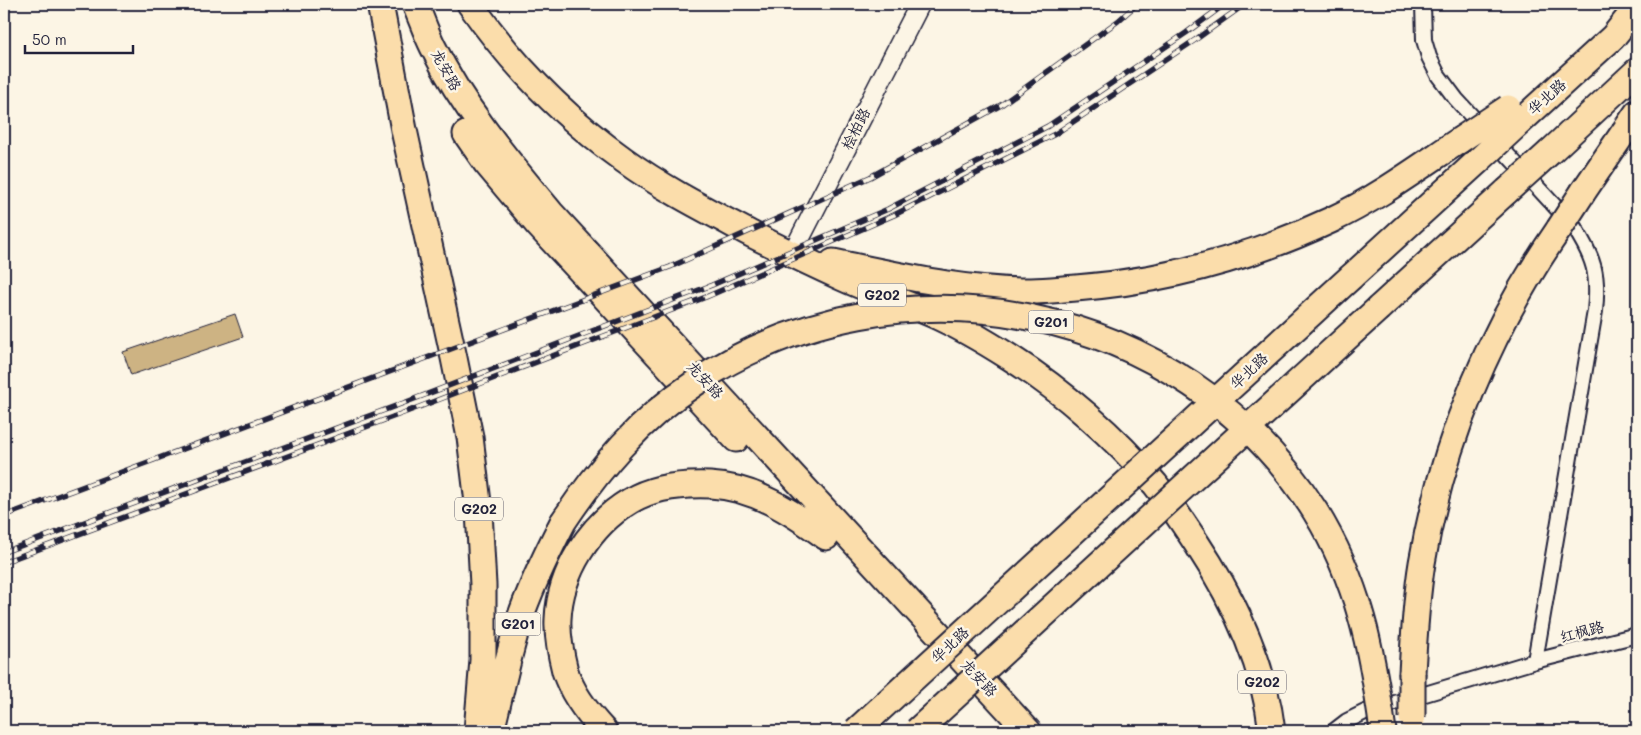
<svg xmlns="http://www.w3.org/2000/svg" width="1641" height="735" font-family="Mali,'LXGW WenKai TC',sans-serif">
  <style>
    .building { fill: #cdb383; stroke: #22223b }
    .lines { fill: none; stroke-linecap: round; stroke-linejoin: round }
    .street-casing { stroke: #22223b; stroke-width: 18 }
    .secondary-casing { stroke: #22223b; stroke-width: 22 }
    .highway-casing { stroke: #22223b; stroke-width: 29 }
    .street { stroke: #fcf5e5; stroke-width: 14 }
    .secondary { stroke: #fcf5e5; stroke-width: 19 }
    .highway { stroke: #fbddab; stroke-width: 25 }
    .rail-casing { stroke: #22223b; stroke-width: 5.5 }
    .rail { stroke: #fcf5e5; stroke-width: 4; stroke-dasharray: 11; stroke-linecap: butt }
    .highway-bridge-casing { stroke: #22223b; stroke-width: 29; stroke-linecap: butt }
    .highway-bridge { stroke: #fbddab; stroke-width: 25 }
    .labels { text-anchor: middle; stroke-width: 5; stroke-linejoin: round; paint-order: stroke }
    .shield { fill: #fcf5e5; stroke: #63616e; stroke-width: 1 }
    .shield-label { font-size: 14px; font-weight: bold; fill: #22223b }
    .street-label { font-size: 15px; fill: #22223b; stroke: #fcf5e5 }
  </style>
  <rect width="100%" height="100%" fill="#fcf5e5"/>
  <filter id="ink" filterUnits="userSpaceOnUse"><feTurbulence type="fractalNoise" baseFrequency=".02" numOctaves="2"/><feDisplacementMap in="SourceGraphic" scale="10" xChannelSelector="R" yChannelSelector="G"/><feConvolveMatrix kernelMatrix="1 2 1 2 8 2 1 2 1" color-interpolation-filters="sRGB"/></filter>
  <g filter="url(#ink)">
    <!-- building -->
    <path class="building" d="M235,314L243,337L131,375L123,352Z"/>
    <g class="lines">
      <defs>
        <path id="street" d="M1535,661L1637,635
          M1334,731L1347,721L1365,712L1535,661L1595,311C1599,274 1594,258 1574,227L1456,99L1438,75L1429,57L1424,40L1423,4"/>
        <path id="secondary" d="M792,254L920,4"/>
        <path id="highway" d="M380,4L404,130L454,358L470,437L479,511L483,585V660L477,731
          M415,4C421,18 426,33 433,47C463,108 507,160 551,213L1028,731
          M470,4C512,64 564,117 624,160C664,189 708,211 751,234C781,249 812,264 843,278C872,291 902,302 932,314C959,326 986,342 1011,358C1063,391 1115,437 1155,484C1170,503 1184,524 1197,544C1234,600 1264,664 1272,731
          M1521,121L1613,37L1637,7
          M466,134L486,163L538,225L736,439
          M1550,152L1637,71
          M1583,192L1637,113
          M833,262C898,275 964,291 1031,291C1046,291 1061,289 1076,288C1165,281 1250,258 1331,220C1376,199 1418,168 1460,140
          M1351,277L1478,161
          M1379,308L1507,191
          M1412,673C1414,636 1416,599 1422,563C1442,443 1490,329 1559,229
          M491,731C500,696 507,659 518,624C530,588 546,555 563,522
          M604,731C588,714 572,694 565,671C561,655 557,636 558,619C560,572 590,525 630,501C653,487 684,484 710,485C754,487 792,512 826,537"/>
      </defs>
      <!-- street casing -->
      <use href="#street" class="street-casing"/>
      <!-- secondary casing -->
      <use href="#secondary" class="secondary-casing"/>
      <!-- highway casing -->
      <use href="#highway" class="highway-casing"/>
      <!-- street -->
      <use href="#street" class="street"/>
      <!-- secondary -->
      <use href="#secondary" class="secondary"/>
      <!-- highway -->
      <use href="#highway" class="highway"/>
      <defs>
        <path id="rail" d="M4,516L670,267L870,177L1001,105L1118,21L1137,4
          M4,552L409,401L712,285L888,209L1048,126L1186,33L1225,4
          M4,562L414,409L706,297L894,215L1055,134L1195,40L1245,4"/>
      </defs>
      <!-- rail casing -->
      <use href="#rail" class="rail-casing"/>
      <!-- rail -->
      <use href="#rail" class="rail"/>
      <defs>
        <path id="highway-bridge" d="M1460,140L1508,108
          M1478,161L1521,121
          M1507,191L1550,152
          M1559,229L1583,192
          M563,522C599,468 640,419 695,383C897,246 1184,303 1315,511C1359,582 1372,650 1383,731
          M1412,718V673
          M856,731L1351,277
          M917,731L1379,308"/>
      </defs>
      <!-- highway-bridge casing -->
      <use href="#highway-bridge" class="highway-bridge-casing"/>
      <!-- highway-bridge -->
      <use href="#highway-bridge" class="highway-bridge"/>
    </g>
  </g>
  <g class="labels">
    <!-- shield labels -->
    <g class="shield">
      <rect x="858" y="283.5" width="48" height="23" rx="4"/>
      <rect x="1028.5" y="310.5" width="45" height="23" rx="4"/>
      <rect x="455" y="497.5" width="48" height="23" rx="4"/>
      <rect x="495.5" y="612.5" width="45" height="23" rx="4"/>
      <rect x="1238" y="670.5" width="48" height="23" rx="4"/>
    </g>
    <g class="shield-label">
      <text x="882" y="300">G202</text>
      <text x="1051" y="327">G201</text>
      <text x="479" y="514">G202</text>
      <text x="518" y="629">G201</text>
      <text x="1262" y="687">G202</text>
    </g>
    <!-- street labels -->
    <g class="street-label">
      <text transform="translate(446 70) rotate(61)" y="5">龙安路</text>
      <text transform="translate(1547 97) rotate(-42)" y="5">华北路</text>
      <text transform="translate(856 129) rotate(-63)" y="5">桧柏路</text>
      <text transform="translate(1249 371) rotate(-43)" y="5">华北路</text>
      <text transform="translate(705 380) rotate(47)" y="5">龙安路</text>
      <text transform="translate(1582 632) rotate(-15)" y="5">红枫路</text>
      <text transform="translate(950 645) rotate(-43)" y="5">华北路</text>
      <text transform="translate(979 678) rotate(47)" y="5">龙安路</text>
    </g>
  </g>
  <!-- margin -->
  <rect width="1641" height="735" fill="none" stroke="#fcf5e5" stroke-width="20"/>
  <rect x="10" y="10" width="1621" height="715" fill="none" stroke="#22223b" stroke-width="2" filter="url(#ink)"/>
  <!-- scale -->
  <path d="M25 45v8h108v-8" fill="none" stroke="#22223b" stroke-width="2.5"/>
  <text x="32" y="45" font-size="15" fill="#22223b" stroke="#fcf5e5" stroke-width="4" paint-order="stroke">50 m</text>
</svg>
